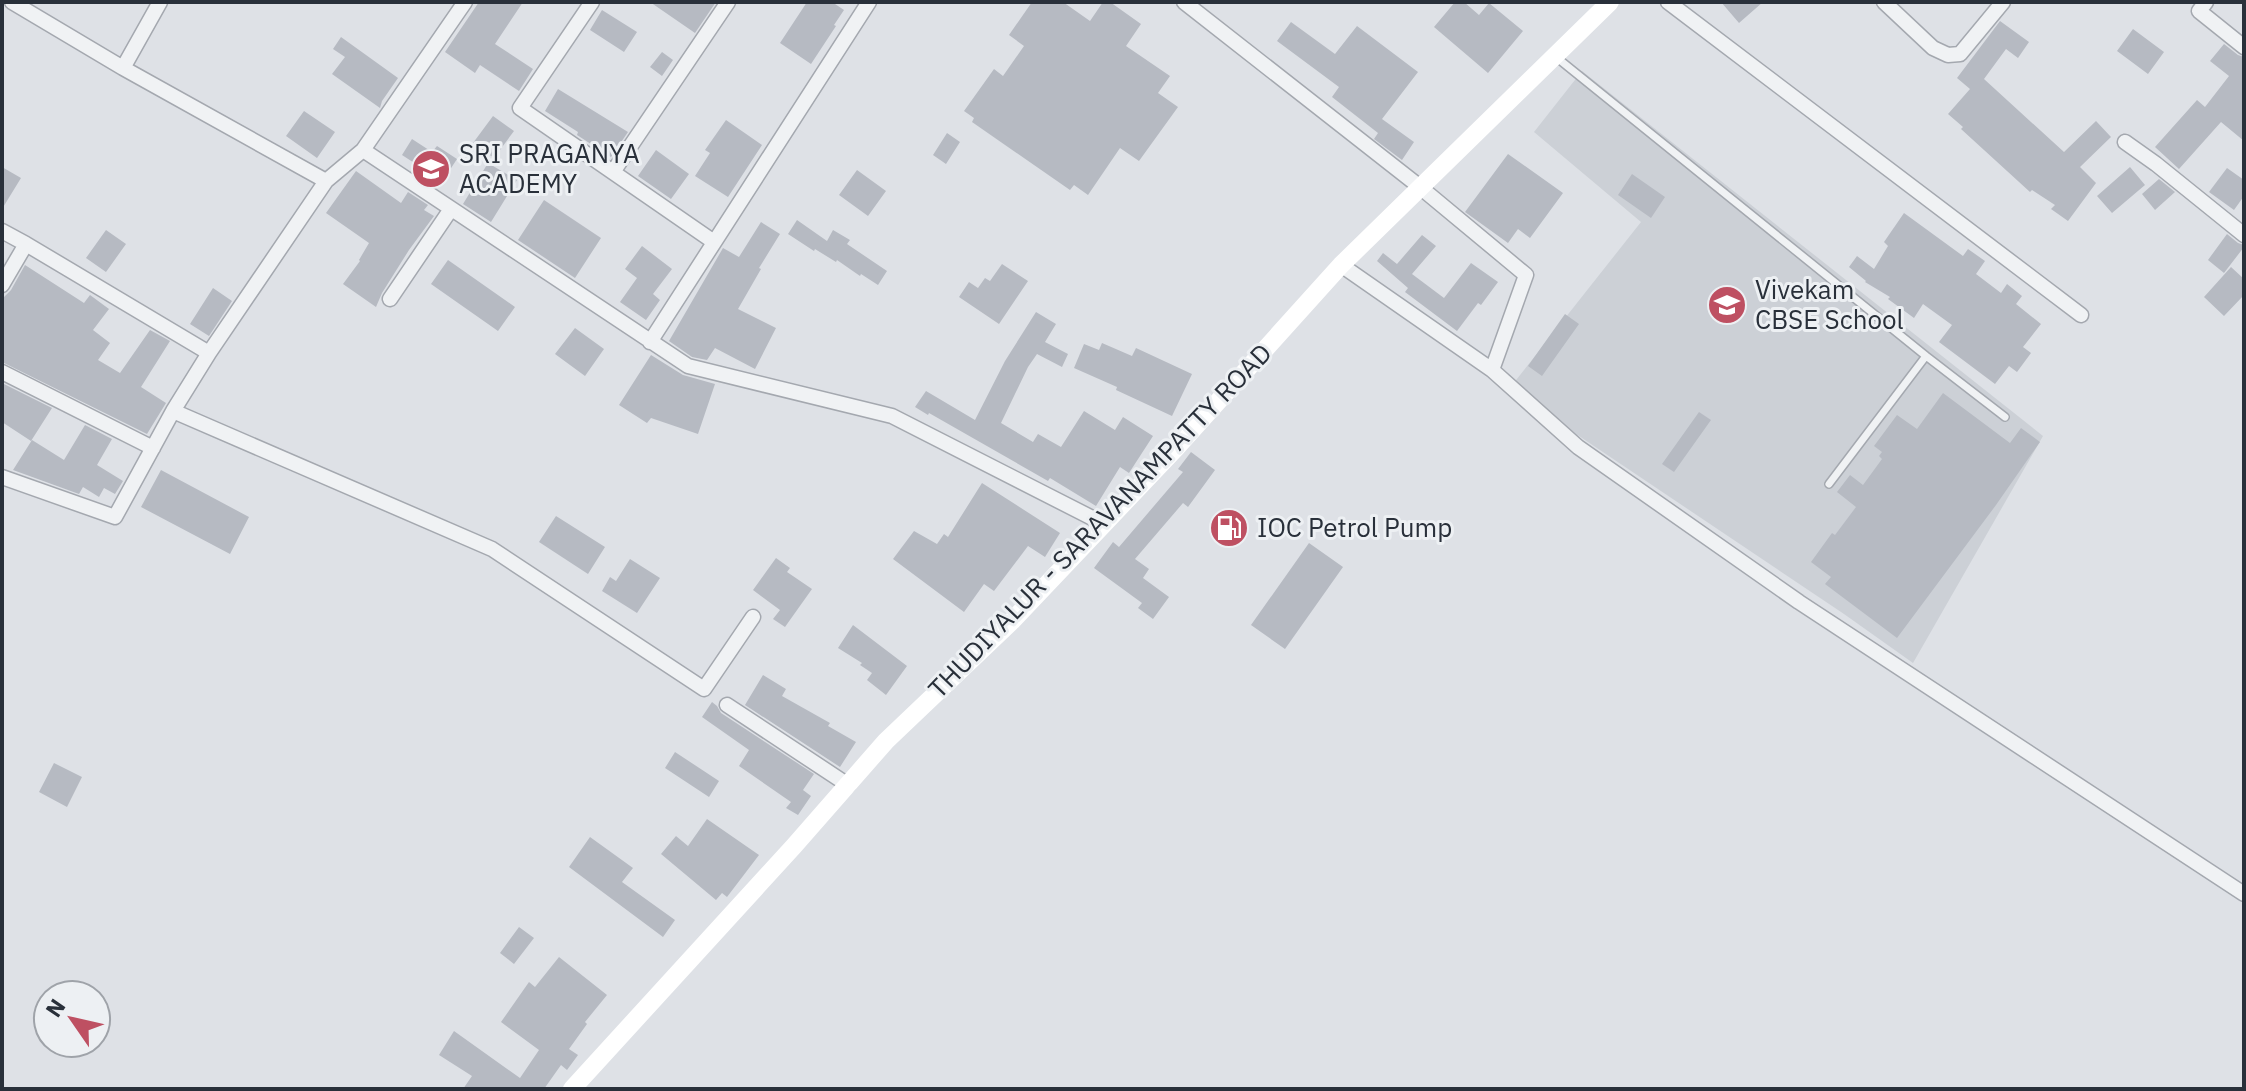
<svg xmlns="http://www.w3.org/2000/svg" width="2246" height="1091" font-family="'IBM Plex Sans',sans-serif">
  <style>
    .built { fill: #ccd0d6 }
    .building { fill: #b6bac2 }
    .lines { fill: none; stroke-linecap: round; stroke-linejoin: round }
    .service-casing { stroke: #a4a8af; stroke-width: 10 }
    .minor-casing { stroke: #a4a8af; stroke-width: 17 }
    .service { stroke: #f0f2f4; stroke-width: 7 }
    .minor { stroke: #f0f2f4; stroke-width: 14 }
    .secondary { stroke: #fff; stroke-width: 18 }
    .labels { text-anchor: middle; stroke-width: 6; stroke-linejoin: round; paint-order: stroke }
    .poi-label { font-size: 26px; fill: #29303a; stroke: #edf0f3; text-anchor: start }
    .street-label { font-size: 26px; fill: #29303a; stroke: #edf0f3 }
  </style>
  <rect width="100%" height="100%" fill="#dee1e6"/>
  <!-- built -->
  <path class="built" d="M1582,71L2043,436L1913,663L1844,614L1509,389L1641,222L1534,132Z"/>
  <!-- building -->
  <path class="building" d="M479,2H523L495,44L533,69L519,91L480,65L475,73L445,52Z
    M650,2H716L695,33Z
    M807,2H832L844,10L834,25L836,26L811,64L780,43Z
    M1032,2H1063L1090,21L1103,2H1110L1141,24L1126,46L1170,76L1158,93L1178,107L1139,161L1120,148L1088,195L1074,185L1070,190L972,122L974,118L964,111L994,69L1003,76L1024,46L1009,35Z
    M1455,2H1464L1479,15L1489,3L1523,31L1488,73L1434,27Z
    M1721,2H1763L1739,23Z
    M602,10L637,32L624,52L590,30Z
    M2000,21L2029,42L2018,58L2006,49L1984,79L2064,152L2096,121L2111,137L2080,167L2096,183L2068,221L2051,209L2055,205L2032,190L2030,192L1961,129L1963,127L1948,114L1970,89L1957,78Z
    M1291,22L1335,54L1357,26L1418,72L1382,119L1414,142L1402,160L1374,139L1378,133L1332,97L1339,87L1277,41Z
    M2133,29L2164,52L2148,74L2117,51Z
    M341,37L398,78L382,101L380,108L332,74L345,57L333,49Z
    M2224,44L2238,55L2244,57V141L2221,122L2179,169L2155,147L2197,100L2205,107L2229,76L2210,61Z
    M662,52L673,60L662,76L650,67Z
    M558,89L628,132L611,157L577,135L578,132L545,111Z
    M304,111L335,132L317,158L286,136Z
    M493,116L514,131L494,158L473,143Z
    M726,120L762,145L728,197L695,176L710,153L705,150Z
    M947,133L960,142L946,164L933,155Z
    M412,139L432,152L437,146L457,159L438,188L418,174L422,168L402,155Z
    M656,150L689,174L671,199L638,176Z
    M1508,154L1563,193L1530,238L1518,229L1508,243L1465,212Z
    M488,163L517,180L491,222L463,204Z
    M2,167L21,178L2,209Z
    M2130,167L2145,185L2112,213L2097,196Z
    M2227,168L2244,180V196L2234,210L2209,192Z
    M857,170L886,191L868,216L839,195Z
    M356,171L401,203L408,192L428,205L424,210L434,216L409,250L382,293L376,307L343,284L360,261L359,260L369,243L326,213Z
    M1632,174L1665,197L1651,218L1618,195Z
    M2159,179L2175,192L2155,210L2142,194Z
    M544,200L601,238L575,278L518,240Z
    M1904,213L1963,256L1968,249L1985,261L1976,274L2001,293L2007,284L2022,296L2016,304L2041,324L2023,347L2031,353L2017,372L2009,366L1995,384L1939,342L1952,325L1923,304L1914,318L1888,299L1890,297L1865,282L1866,281L1849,267L1857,256L1874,269L1888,246L1884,242Z
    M797,220L827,241L833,230L850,240L847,244L887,271L878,285L861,274L860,276L837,260L836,262L815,249L814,251L788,234Z
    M761,222L780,234L759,268L761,269L738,309L776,328L755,369L715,348L707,360L692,357L669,341L723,248L739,257Z
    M106,230L126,244L106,272L86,258Z
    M2227,234L2238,243L2244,245V247L2224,273L2208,260Z
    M1422,235L1436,246L1412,274L1444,298L1471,263L1498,282L1481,305L1478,303L1457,331L1405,292L1408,288L1377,261L1383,253L1397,264Z
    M642,246L672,269L653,294L660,300L646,320L620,302L637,278L625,269Z
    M448,260L515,307L498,331L431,284Z
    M1002,264L1028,281L999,324L959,297L969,282L978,288L985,278L990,281Z
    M25,265L84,303L90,295L109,309L93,330L110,343L98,360L120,373L150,330L170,341L141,387L166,403L147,434L2,362V299L11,290Z
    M2231,267L2244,279V295L2224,316L2204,297Z
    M213,288L232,301L209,336L190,324Z
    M1036,312L1056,324L1045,342L1068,354L1062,367L1037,354L1028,367L1001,423L1033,442L1038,434L1061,447L1084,411L1115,430L1123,417L1153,436L1129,473L1120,467L1096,506L1050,478L1048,481L929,413L928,415L915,407L926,391L975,420L1005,361Z
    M1565,314L1579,324L1542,376L1528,366Z
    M575,328L604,349L585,376L555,354Z
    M1102,343L1132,356L1136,348L1192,374L1172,416L1116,390L1117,387L1074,368L1084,344L1099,350Z
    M651,355L683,375L715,384L698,434L651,418L647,423L619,405Z
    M2,383L52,408L31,441L2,422Z
    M1943,393L2010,443L2021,428L2040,442L1996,505L1897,638L1825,584L1831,577L1811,562L1832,533L1835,535L1856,507L1837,492L1850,475L1863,485L1882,459L1879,456L1882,452L1874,446L1897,415L1917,429Z
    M1699,412L1711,420L1674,472L1662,464Z
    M85,425L112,439L97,465L123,481L115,494L104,488L99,497L83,487L79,494L13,470L32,440L64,460Z
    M1191,452L1215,470L1188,507L1183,503L1135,559L1149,569L1143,578L1169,597L1153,619L1138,608L1142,603L1094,568L1113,542L1119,547L1183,472L1178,469Z
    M161,470L249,517L230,554L141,507Z
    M982,483L1060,533L1045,557L1028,546L994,591L984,584L964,612L893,559L914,531L937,544L944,534L948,537Z
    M556,516L605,547L588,574L539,542Z
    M1309,543L1343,567L1285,649L1251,625Z
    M776,558L790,568L787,572L812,589L785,627L773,619L780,610L753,590Z
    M630,559L660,578L637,613L602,591L610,577L616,581Z
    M853,625L907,666L886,695L867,680L872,673L860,665L862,663L838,648Z
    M763,675L786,689L782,696L830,723L828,726L856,742L840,767L745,705Z
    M712,702L717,706L721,713L814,774L803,790L811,796L798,815L786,808L791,802L739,766L749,750L702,717Z
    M675,752L719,781L709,797L665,768Z
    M54,763L82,777L67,807L39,792Z
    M707,819L759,855L727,897L722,893L716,900L661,854L676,836L688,846Z
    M590,837L633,868L622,882L675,920L663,937L569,867Z
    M519,927L534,938L514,964L500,953Z
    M559,957L607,995L585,1022L587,1024L569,1049L578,1055L567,1070L561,1065L544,1089H463L472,1076L439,1055L454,1031L520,1078L539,1050L501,1022L529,982L535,987Z"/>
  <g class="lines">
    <defs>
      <path id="service" d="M1556,57L1926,356L2005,417
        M1829,484L1926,356"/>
      <path id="minor" d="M12,2L123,68L326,181
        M592,2L520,108L714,242
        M1184,2L1420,187L1526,275L1492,370L1578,447L1799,602L2244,894
        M1668,2L2081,315
        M1884,2L1933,48L1948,55L1960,54L2003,2
        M2206,2L2199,11L2244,47
        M123,68L160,2
        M2125,142L2156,164L2244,235
        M363,150L688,366L892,416L1104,524
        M613,172L728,2
        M2,231L26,244
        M1341,265L1492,370
        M2,285L26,244L209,353
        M390,299L451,209
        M650,342L869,2
        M2,372L153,448
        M173,411L492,549L704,689L753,617
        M2,477L115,517L173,411L209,353L326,181L363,150L465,2
        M727,705L848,785"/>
    </defs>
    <!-- service casing -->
    <use href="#service" class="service-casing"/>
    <!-- minor casing -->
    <use href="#minor" class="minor-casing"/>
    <!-- service -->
    <use href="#service" class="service"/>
    <!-- minor -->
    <use href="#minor" class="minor"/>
    <!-- secondary -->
    <path class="secondary" d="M572,1089L794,846L886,741L1012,621L1177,447L1341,265L1610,2"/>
  </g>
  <!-- icons -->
  <defs>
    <symbol id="school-disc" viewBox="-11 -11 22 22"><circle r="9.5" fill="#be5062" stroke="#edf0f3"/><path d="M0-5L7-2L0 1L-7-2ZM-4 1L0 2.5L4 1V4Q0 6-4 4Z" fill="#fff"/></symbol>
    <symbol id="fuel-disc" viewBox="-11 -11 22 22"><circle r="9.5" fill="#be5062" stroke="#edf0f3"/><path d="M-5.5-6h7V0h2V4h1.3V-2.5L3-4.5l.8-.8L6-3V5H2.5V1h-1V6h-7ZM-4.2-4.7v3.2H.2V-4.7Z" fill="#fff"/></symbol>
  </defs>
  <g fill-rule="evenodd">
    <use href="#school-disc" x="409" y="147" width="44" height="44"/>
    <use href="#school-disc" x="1705" y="283" width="44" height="44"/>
    <use href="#fuel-disc" x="1207" y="506" width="44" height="44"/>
  </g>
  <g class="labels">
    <!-- poi labels -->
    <g class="poi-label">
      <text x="459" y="163">SRI PRAGANYA<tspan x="459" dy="30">ACADEMY</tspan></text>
      <text x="1755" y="299">Vivekam<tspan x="1755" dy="30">CBSE School</tspan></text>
      <text x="1257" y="537">IOC Petrol Pump</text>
    </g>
    <!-- street labels -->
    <g class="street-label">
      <text transform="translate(1100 521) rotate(-46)" y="9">THUDIYALUR - SARAVANAMPATTY ROAD</text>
    </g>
  </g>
  <!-- border -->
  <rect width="2246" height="1091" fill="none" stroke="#29303a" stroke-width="8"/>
  <!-- north arrow -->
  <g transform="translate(72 1019) rotate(304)"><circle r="38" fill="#edf0f3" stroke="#9fa3a9" stroke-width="2"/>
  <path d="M0-6L14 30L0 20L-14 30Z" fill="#be5062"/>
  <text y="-12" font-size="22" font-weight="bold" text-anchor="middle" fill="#29303a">N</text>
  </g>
</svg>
